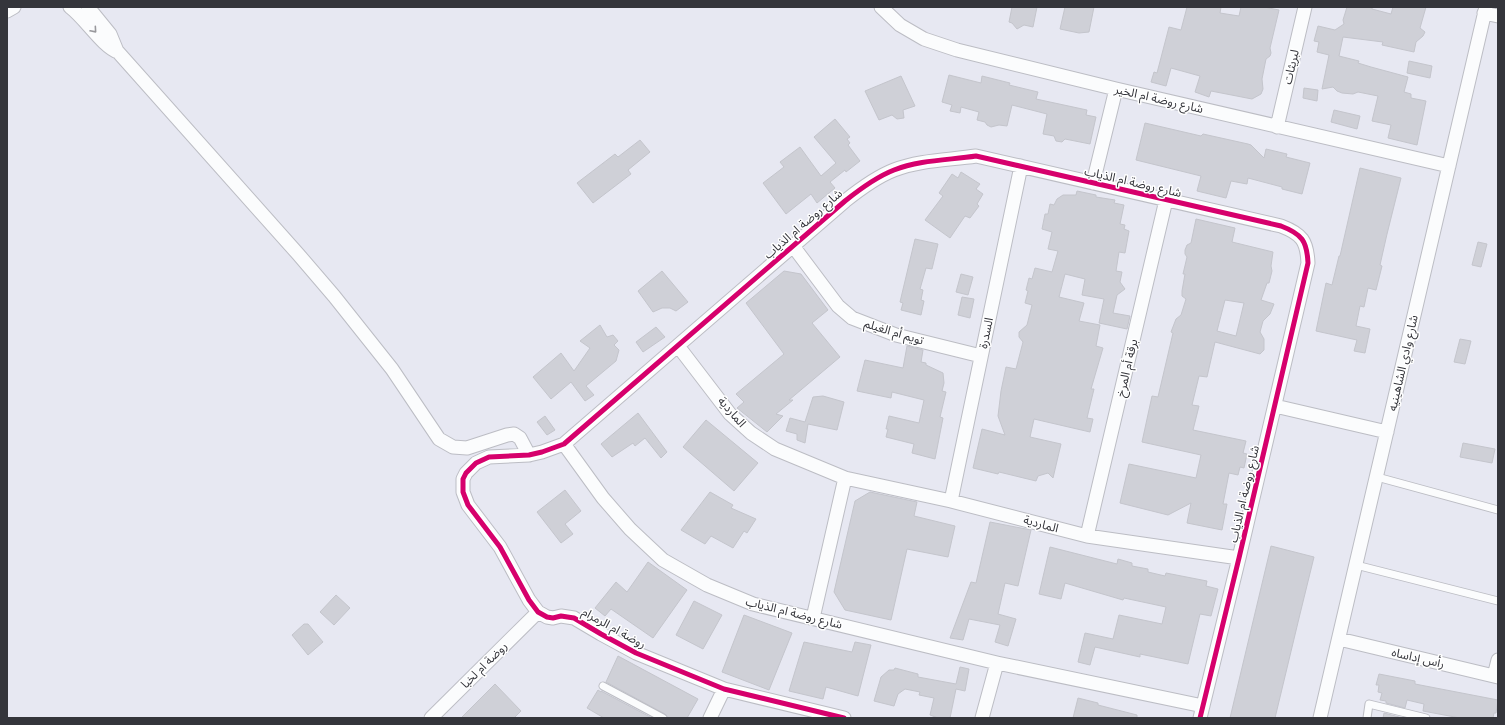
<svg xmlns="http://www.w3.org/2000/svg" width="1505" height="725" font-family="'Noto Serif','Noto Sans Arabic',serif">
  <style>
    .building { fill: #cfd0d7; stroke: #c4c5cc; fill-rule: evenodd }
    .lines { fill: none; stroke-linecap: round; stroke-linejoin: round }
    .service-casing { stroke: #bcbdc4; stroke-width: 9 }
    .minor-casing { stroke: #bcbdc4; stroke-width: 15 }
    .service { stroke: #fbfcfd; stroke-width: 7 }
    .minor { stroke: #fbfcfd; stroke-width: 13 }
    .cycleway-casing { stroke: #fff; stroke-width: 8 }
    .cycleway { stroke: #d6006c; stroke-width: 5 }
    .oneway { stroke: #98989c }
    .labels { text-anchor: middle; stroke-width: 3; stroke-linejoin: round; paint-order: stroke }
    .street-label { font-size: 12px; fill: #34353b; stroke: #fff }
  </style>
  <rect width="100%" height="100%" fill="#e7e8f2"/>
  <!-- building -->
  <path class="building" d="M1012,7H1037L1033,27L1024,25L1017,29L1012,23L1009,22Z
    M1065,7H1094L1089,32L1079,33L1060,29Z
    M1187,7H1221L1220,13L1239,16L1241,7H1264L1279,10L1270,48L1271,53L1270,56L1266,59L1262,79L1263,89L1261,94L1252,99L1211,91L1209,97L1195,92L1200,76L1171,68L1166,86L1151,82L1154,72L1157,73L1169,27L1181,30Z
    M1347,7H1372V9L1391,14L1393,7H1426L1420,28L1425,32L1423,36L1416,42L1414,52L1382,45L1383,42L1343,37L1339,56L1359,61L1358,63L1371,67L1408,77L1404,92L1411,94V98L1426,101L1417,145L1388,138L1391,125L1372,121L1378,96L1358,92L1353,94L1342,93L1337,91L1333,87L1322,89L1329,55L1317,52L1319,42L1314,41L1318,26L1335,30L1344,24L1343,20Z
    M1409,61L1432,66L1430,78L1407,73Z
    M949,75L981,83L982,76L1010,83L1009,85L1038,92L1036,99L1087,110L1086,115L1096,117L1090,144L1065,139L1062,142L1056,141L1054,136L1043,134L1047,114L1012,105L1007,126L999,125L991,127L987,125L985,122L977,120L979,112L961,107L960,113L950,111L952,105L942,102Z
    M901,76L915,106L903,110L904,118L897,119L892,115L879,120L865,91Z
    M1304,88L1318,90L1317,101L1303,98Z
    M1334,110L1360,116L1357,129L1331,122Z
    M835,119L850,137L847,139L850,143L848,145L860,161L846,172L845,170L830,182L835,188L817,203L811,194L786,214L763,183L784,167L780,162L800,147L821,176L836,163L814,137Z
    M1145,123L1201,136L1203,134L1248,144L1251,145L1264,158L1266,149L1287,154L1286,157L1310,163L1302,194L1282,189V187L1248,178L1247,184L1231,181L1226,198L1197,191L1201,176L1136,160Z
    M640,140L650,152L628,170L631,174L593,203L577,183L615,154L618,157Z
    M1360,168L1401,178L1387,234L1380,265L1382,266L1376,290L1368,288L1364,307L1360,306L1356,326L1370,329L1365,353L1354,351L1357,340L1316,331L1326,283L1332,285L1339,256H1340Z
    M961,172L980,184L976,189L983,194L977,204L979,206L970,218L965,216L950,238L925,220L943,196L939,193L952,174L958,178Z
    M1077,191L1096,195V197L1115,200L1114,203L1124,205L1120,224L1125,225L1124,229L1129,231L1125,253L1119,252L1116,271L1122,272L1120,282L1125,289L1117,295L1113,313L1130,316L1127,329L1099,323L1104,299L1082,295L1085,279L1065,274L1059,297L1084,303L1079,321L1100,325L1096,346L1103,348L1091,389H1094L1087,418L1093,419L1090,432L1034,419L1030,437L1061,444L1053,478L1048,473L1038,476L1036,481L999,472L998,474L973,468L982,429L1005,435L998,416L1001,391L1006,367L1016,369L1023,342L1019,337V332L1027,325L1032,305L1025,303L1028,291L1026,290L1029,278L1032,279L1035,268L1052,272L1058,251L1048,249L1052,232L1042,229L1045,214H1048L1050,204L1054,205L1057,199L1063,195H1076Z
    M1196,219L1235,228L1232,242L1273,252L1271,266L1272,271L1269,283H1267L1261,300L1274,304L1270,314L1263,321L1260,332L1264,339V350L1260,354L1215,342L1207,377L1199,376L1192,405L1199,406L1193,430L1246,441L1243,453L1247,454L1244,468L1240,467L1238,475L1229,473L1223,504H1227L1222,530L1187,523L1191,503L1168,515L1120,503L1129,464L1196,478L1201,455L1142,442L1152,396L1158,397L1173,333L1171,332L1176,319L1181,315L1186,299L1182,296V291L1185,274H1183L1187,257L1185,254V250L1187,245L1191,243ZM1225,300L1244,303L1236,336L1217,331Z
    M915,239L938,244L932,269L926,268L920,289L923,290L921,300L924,301L921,315L901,310L903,303L900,302Z
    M1478,242L1487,244L1481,267L1472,265Z
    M662,271L688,302L676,311L670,308H662L653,312L638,291Z
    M784,271L801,274L828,310L812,323L840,357L789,400H793L776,414L783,416L767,432L737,408L744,402L736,394L784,354L746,303Z
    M961,274L973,277L968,295L956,292Z
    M962,297L974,299L970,318L958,315Z
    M600,325L607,337L613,335L618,341L614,345L619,350L616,361L586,386L594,395L585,401L571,382L551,399L533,377L561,353L574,371L590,348L580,341Z
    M656,327L665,337L643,352L636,342Z
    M1460,339L1471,341L1465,364L1454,362Z
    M907,346L923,350L921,362L926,363V365L943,373L944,383L942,391L946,392L940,417L943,418L935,459L912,453L914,444L886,437L888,429H886L889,416L919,423L924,400L892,392L891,398L857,391L865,360L903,368Z
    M823,396L844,402L837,430L808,424L805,443L797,440V434L786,431L790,418L805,422L813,397Z
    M638,413L667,452L661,458L645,438L635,446L633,443L612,457L601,444Z
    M545,416L555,430L547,435L537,422Z
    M706,420L758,463L734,491L683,447Z
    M1463,443L1495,449L1492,463L1460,457Z
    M565,490L581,511L565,524L573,534L561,543L537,512Z
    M710,492L733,505L731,508L756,519L747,533L744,531L733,548L711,536L705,544L681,530Z
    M870,492L917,502L914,516L955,526L948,557L907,549L891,620L845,610L834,592L855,501Z
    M990,522L1031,530L1018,586L1005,583L998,614L1016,619L1008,646L995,642L1000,625L969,619L963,640L950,638L971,582L976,583Z
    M1271,546L1314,557L1300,614L1275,718H1230Z
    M1050,547L1117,564L1118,559L1132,563V566L1148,569V572L1165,576L1166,573L1207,581L1206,586L1218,589L1211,616L1200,614L1188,664L1140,654V657L1095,647L1090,665L1078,662L1085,633L1113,639L1119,615L1162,624L1166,607L1124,598L1123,600L1065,583L1061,599L1039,594Z
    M648,562L687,590L653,638L611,609L605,616L595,608L616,582L627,592Z
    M336,595L350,608L334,625L320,612Z
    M694,601L722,615L703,649L676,635Z
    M744,615L792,633L769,690L722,672Z
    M304,624H308L323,642L308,655L292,635Z
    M804,642L852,652L855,642L871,645L858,696L826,687L823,699L789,691Z
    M618,656L698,699L687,718H668L665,714L606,682Z
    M960,667L969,669L965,691L956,689L950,718H938L930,715L934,698L919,695L920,692L905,689L898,694L894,706L874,701L881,677L889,670H894L895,668L918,674V677L956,684Z
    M1379,674L1415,681V684L1498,700L1496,713H1494L1493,718H1460L1423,711L1424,704L1407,700L1405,708L1386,703V701L1380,700L1382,693L1378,692L1379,685H1376Z
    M495,684L521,711L514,718H461Z
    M598,690L601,692V691L652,718H604L587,708Z
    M1078,698L1098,703V705L1137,715V718H1073Z
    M1384,713L1403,718H1383Z"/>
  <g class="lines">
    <defs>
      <path id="service" d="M1377,477L1498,510
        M1356,565L1498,601
        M603,686L663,718
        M1367,718L1369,704L1426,718"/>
      <path id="minor" d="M70,7C85,18 103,47 118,52L298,254L334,296L392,369L439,439L453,447L467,448L507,435L514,434L520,438L529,455
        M88,7L110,34L117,51
        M881,7L900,25L924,39L957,50L1116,89L1449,166
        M7,11L14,7
        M1484,13L1498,16
        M1277,127L1305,7
        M1093,183L1116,89
        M793,246L838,306L852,318L896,335L981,356
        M678,346L730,414L751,433L775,449L845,478L951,501L1087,536L1239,558
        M1275,406L1387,432
        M564,444L603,498L630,529L663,560L707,585L753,604L997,663L1203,706
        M951,501L1021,166
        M1087,536L1166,200
        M813,618L845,478
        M1339,639L1498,677
        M1494,676L1498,660
        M431,718L538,612
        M710,718L724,689
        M844,718L724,689L636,653L601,634L574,618L561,616L553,618L547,617L538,612L529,600L500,547L468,505L463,492V479L466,473L476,463L489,457L529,455L542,452L564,444L845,201C860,189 876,177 894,170C919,160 950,160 976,156L1281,226C1302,234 1307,241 1308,263L1239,558L1200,718
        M982,718L997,663
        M1320,718L1486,7"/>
    </defs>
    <!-- service casing -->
    <use href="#service" class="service-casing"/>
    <!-- minor casing -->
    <use href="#minor" class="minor-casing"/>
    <!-- service -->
    <use href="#service" class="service"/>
    <!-- minor -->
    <use href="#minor" class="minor"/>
    <defs>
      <path id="cycleway" d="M844,718L724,689L636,653L601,634L574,618L561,616L553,618L547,617L538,612L529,600L500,547L468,505L463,492V479L466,473L476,463L489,457L529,455L542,452L564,444L845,201C860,189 876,177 894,170C919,160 950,160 976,156L1281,226C1302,234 1307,241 1308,263L1239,558L1200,718"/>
    </defs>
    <!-- cycleway casing -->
    <use href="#cycleway" class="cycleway-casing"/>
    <!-- cycleway -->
    <use href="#cycleway" class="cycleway"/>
  </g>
  <!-- one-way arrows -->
  <defs><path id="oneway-chevron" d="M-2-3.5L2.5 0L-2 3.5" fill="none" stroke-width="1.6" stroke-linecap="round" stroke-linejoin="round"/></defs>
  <use class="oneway" href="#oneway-chevron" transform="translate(94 30) rotate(49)"/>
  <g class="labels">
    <!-- street labels -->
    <g class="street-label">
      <text transform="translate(1291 67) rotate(-77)" y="4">لبريثات</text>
      <text transform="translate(1159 99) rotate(13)" y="4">شارع روضة ام الخير</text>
      <text transform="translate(1133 182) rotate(13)" y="4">شارع روضة ام الذياب</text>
      <text transform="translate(803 224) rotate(-41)" y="4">شارع روضة ام الذياب</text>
      <text transform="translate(894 332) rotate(17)" y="4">تويم أم الغيلم</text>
      <text transform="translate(986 333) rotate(-78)" y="4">السدرة</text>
      <text transform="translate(1403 363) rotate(-77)" y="4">شارع وادي الشاهينيه</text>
      <text transform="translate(1127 368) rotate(-77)" y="4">برقة أم المرخ</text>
      <text transform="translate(732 412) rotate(49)" y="4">الماردية</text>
      <text transform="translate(1244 494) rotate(-77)" y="4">شارع روضة ام الذياب</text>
      <text transform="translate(1041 524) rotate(15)" y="4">الماردية</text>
      <text transform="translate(794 613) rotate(14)" y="4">شارع روضة ام الذياب</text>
      <text transform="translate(614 628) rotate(29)" y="4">روضة ام الرمرام</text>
      <text transform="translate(1418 658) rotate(13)" y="4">رأس إداساه</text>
      <text transform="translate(484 665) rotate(-45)" y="4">روضة ام لخبا</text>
    </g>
  </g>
  <!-- border -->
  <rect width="1505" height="725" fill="none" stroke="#34353b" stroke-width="16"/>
</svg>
